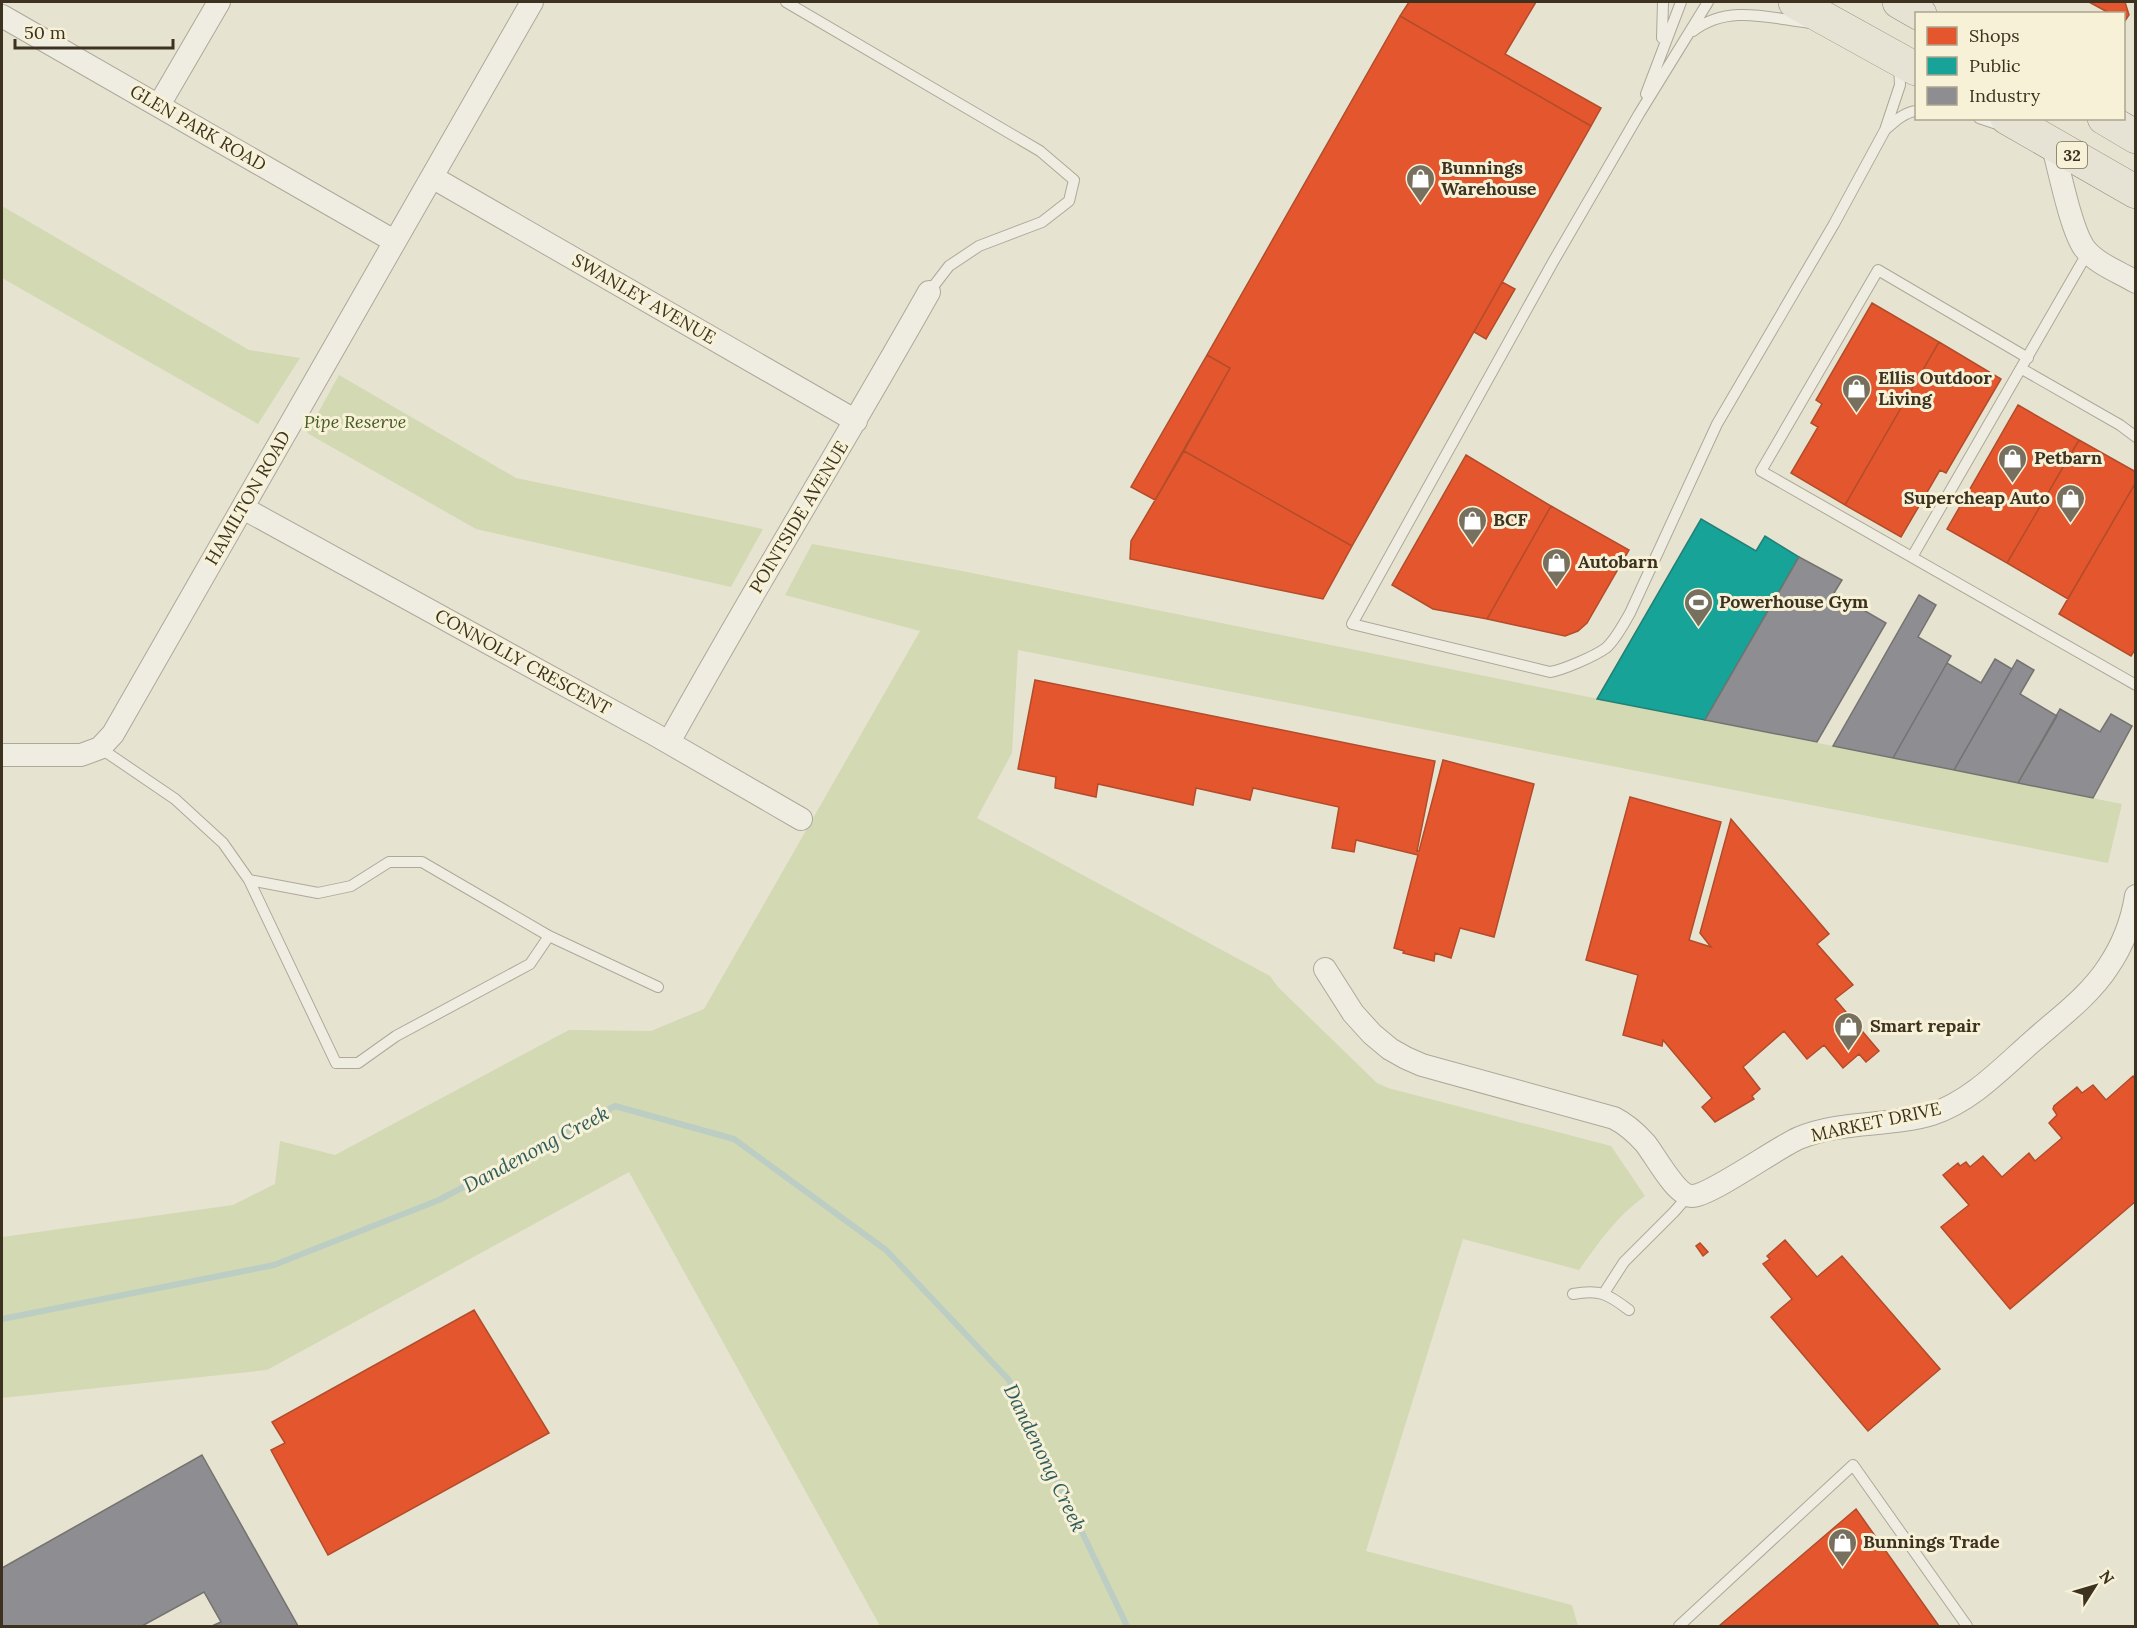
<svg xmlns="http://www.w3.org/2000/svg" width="2137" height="1628" font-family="Lora,serif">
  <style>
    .green { fill: #d3d9b3 }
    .shops { fill: #e4572e; stroke: #b24c2a; stroke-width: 1.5 }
    .public { fill: #17a398; stroke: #228174; stroke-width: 1.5 }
    .industry { fill: #8d8d92; stroke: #757270; stroke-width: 1.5 }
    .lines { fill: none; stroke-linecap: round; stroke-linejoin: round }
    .stream { stroke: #bccdc4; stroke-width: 6 }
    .service-casing { stroke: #ada899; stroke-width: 12 }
    .minor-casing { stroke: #ada899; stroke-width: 24 }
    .primary-casing { stroke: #928d80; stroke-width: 34 }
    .service { stroke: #efece2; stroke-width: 10 }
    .minor { stroke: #efece2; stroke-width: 22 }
    .primary { stroke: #e7e3d4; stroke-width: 33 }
    .labels { text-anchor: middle; stroke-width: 6; stroke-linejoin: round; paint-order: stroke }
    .shield { fill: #f7f2d7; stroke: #756c57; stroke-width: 1.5 }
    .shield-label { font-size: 16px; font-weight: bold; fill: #3d3220 }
    .street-label { font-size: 18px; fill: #3d3220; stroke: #f7f2d7 }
    .poi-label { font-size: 18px; font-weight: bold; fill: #3d3220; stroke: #f7f2d7; text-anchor: start }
    .park-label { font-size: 18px; font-style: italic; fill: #475b25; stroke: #f7f2d7 }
    .water-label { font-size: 20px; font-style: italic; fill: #2e5b5e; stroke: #f7f2d7 }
  </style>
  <rect width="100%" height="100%" fill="#e7e3d1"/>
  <!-- green -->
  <path class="green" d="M2,206L249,350L300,358L258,424L2,278Z
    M339,375L516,478L763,529L731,587L476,529L307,433Z
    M812,544L957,570L2122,804L2108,863L1018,650L1012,753L977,818L1270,976L1278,987L1377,1083L1388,1088L1611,1146L1645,1196C1617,1216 1599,1242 1579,1270L1463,1239L1366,1551L1572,1605L1578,1626H880L629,1172L267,1370L2,1398V1237L233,1205L275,1184L280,1141L335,1155L569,1030L651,1031L704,1009L920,631L785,595Z"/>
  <!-- shops -->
  <path class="shops" d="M1409,2H1536L1505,54L1601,108L1591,126L1400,16Z
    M2089,2H2125L2129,15L2125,21L2124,14H2111Z
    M1400,16L1591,126L1352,546L1184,451L1230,368L1207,355Z
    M1502,282L1515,289L1486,339L1474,332Z
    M1872,303L1939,342L1845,505L1791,473L1818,427L1811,423L1822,404L1816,400Z
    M1939,342L2001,379L1946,473L1940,470L1901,537L1845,505Z
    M1207,355L1230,368L1155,500L1131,487Z
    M2018,405L2079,440L2007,563L1947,529Z
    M2079,440L2136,472V482L2068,599L2007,563Z
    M1184,451L1352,546L1323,599L1130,559L1131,541Z
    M1466,455L1551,506L1487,619L1433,609L1392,585Z
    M2136,482V648L2131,656L2059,614Z
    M1551,506L1629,550L1587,623L1578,631L1565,636L1487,619Z
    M1035,680L1435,761L1417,851H1419L1443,760L1534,784L1494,937L1460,928L1451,958L1435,953L1434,961L1403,953L1404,951L1394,948L1418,855L1356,840L1354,852L1332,848L1339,807L1253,788L1250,800L1196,788L1193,805L1098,784L1096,797L1055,788L1056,777L1018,769Z
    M1630,797L1721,822L1689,940L1711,947L1700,933L1731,819L1829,934L1817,944L1853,985L1835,999L1879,1051L1866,1062L1859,1054L1843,1068L1824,1045L1807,1059L1784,1031L1743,1067L1760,1089L1752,1096L1754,1099L1715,1122L1702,1107L1712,1098L1663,1040L1662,1046L1623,1035L1638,975L1586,960Z
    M2133,1076L2136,1080V1201L2010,1309L1941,1227L1969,1205L1943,1175L1958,1163L1960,1166L1966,1162L1970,1167L1983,1156L2002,1177L2029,1153L2035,1161L2062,1138L2049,1123L2057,1115L2053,1109L2054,1106L2077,1087L2082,1093L2093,1085L2106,1100Z
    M1785,1240L1817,1277L1842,1256L1940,1369L1868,1431L1771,1317L1792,1299L1763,1264L1770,1259L1767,1256Z
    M1700,1243L1708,1252L1703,1256L1696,1246Z
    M474,1310L549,1433L328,1555L271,1450L285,1443L272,1422Z
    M1856,1509L1939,1626H1719Z"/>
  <!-- public -->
  <path class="public" d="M1701,519L1756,551L1765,536L1799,557L1705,720L1597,699Z"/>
  <!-- industry -->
  <path class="industry" d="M1799,557L1842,580L1834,593L1886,623L1817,742L1705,720Z
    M1919,595L1936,605L1918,637L1951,656L1947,663L1893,758L1833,746Z
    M1995,659L2012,669L1954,770L1893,758L1947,663L1981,683Z
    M2017,660L2034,670L2020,694L2057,716L2018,783L1954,770Z
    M2060,709L2100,732L2111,714L2132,726L2093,798L2018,783Z
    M202,1455L298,1626H212L221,1622L204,1592L142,1626H2V1568Z"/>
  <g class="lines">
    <!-- stream -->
    <path class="stream" d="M2,1319L274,1265L439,1200L615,1106L734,1139L886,1250L1009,1380L1127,1626"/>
    <defs>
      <path id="service" d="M786,2L1040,151L1074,180L1069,201L1042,222L979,246L949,266L929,292
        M1708,2L1639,114L1553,262L1352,624L1550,672C1563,670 1595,656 1606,648C1616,639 1623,625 1630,613L1717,424L1834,224L1885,130L1900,85L1899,65
        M1693,31C1728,4 1769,18 1810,23
        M1662,38L1663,2
        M1646,94L1681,2
        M1979,118L2003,126
        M1886,129C1895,121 1905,112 1916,111
        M2028,358L1878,270L1761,471L2136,685
        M2022,369L2120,425L2136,437
        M1912,557L2088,252
        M100,748L175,799L223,843L249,880L336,1063H358L396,1036L530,964L549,936L658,987
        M249,880L318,893L351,886L389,862H422L549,936
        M1604,1293L1624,1262L1674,1212L1688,1196
        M1573,1294C1600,1289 1608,1294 1629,1310
        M1679,1626L1853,1465L1967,1626"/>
      <path id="minor" d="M2,16L394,241
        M159,105L219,2
        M2052,143C2059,168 2071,231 2085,249C2097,264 2119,272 2136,282
        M432,177L856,421
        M243,508L654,734L801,819
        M669,742C753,590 844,443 929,292
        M2,755H81L100,748L113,734L532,2
        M1325,969L1353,1013L1372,1034L1390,1049L1406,1058L1422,1065L1614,1118C1626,1124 1636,1133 1645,1143C1655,1155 1676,1196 1692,1196C1710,1196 1776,1148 1799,1138C1843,1120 1889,1127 1932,1114C1972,1101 2003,1067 2034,1040C2060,1017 2089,996 2108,967C2123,945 2132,921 2136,896"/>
      <path id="primary" d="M1795,2L1916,69
        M1899,2L1920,14
        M2007,118L2136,192
        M2104,118L2136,137"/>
    </defs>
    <!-- service casing -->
    <use href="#service" class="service-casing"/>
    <!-- minor casing -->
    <use href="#minor" class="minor-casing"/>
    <!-- primary casing -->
    <use href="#primary" class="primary-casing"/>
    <!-- service -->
    <use href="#service" class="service"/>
    <!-- minor -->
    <use href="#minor" class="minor"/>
    <!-- primary -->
    <use href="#primary" class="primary"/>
  </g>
  <!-- icons -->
  <defs>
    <symbol id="shop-pin" viewBox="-11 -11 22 30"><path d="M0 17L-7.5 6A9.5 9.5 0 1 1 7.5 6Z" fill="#78705e" stroke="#f7f2d7"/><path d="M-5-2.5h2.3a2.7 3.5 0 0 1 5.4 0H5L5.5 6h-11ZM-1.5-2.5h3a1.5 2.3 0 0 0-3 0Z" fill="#fff"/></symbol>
    <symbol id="stadium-pin" viewBox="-11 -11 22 30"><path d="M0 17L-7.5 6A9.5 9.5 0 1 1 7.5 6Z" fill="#78705e" stroke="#f7f2d7"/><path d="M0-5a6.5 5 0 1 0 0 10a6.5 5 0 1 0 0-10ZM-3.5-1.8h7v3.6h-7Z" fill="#fff"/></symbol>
  </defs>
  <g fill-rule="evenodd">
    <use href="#shop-pin" x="1404" y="162" width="33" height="45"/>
    <use href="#shop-pin" x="1840" y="372" width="33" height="45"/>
    <use href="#shop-pin" x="1996" y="442" width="33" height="45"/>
    <use href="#shop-pin" x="2054" y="482" width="33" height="45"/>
    <use href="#shop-pin" x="1456" y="504" width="33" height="45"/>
    <use href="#shop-pin" x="1540" y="546" width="33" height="45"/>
    <use href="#stadium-pin" x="1682" y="586" width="33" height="45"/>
    <use href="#shop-pin" x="1832" y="1010" width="33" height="45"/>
    <use href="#shop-pin" x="1826" y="1526" width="33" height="45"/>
  </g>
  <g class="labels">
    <!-- shield labels -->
    <rect class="shield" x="2057" y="142" width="30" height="26" rx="4.5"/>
    <g class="shield-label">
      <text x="2072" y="161">32</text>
    </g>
    <!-- street labels -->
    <g class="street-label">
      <text transform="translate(198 128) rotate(30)" y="6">GLEN PARK ROAD</text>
      <text transform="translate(644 299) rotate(30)" y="6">SWANLEY AVENUE</text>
      <text transform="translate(248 498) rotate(-60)" y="6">HAMILTON ROAD</text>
      <text transform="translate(799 517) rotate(-59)" y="6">POINTSIDE AVENUE</text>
      <text transform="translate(523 662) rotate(29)" y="6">CONNOLLY CRESCENT</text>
      <text transform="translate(1876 1122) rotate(-12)" y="6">MARKET DRIVE</text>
    </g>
    <!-- poi labels -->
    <g class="poi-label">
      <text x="1441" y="174">Bunnings<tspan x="1441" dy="21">Warehouse</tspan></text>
      <text x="1878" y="384">Ellis Outdoor<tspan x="1878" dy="21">Living</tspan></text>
      <text x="2034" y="464">Petbarn</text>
      <text x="2050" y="504" text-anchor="end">Supercheap Auto</text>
      <text x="1493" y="526">BCF</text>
      <text x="1578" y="568">Autobarn</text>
      <text x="1719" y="608">Powerhouse Gym</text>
      <text x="1870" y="1032">Smart repair</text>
      <text x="1863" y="1548">Bunnings Trade</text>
    </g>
    <!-- park labels -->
    <g class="park-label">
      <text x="355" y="428">Pipe Reserve</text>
    </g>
    <!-- water labels -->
    <g class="water-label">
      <text transform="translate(536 1149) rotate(-28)" y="7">Dandenong Creek</text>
      <text transform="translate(1045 1458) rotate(64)" y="7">Dandenong Creek</text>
    </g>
  </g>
  <!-- border -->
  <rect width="2137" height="1628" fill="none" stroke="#3d3220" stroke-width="6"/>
  <!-- legend -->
  <rect x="1915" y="12" width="210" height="108" fill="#f7f2d7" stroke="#ada58e" stroke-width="1.5"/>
  <rect x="1927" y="27" width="30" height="18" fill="#e4572e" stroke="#ada58e" stroke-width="1.5"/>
  <text x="1969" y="42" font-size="18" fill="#3d3220">Shops</text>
  <rect x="1927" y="57" width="30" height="18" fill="#17a398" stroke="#ada58e" stroke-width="1.5"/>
  <text x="1969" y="72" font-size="18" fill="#3d3220">Public</text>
  <rect x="1927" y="87" width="30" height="18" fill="#8d8d92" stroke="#ada58e" stroke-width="1.5"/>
  <text x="1969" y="102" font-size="18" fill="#3d3220">Industry</text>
  <!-- north arrow -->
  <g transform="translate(2095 1586) rotate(53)" stroke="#f7f2d7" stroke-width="4.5" paint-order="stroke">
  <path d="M0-4.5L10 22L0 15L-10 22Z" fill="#3d3220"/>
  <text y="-9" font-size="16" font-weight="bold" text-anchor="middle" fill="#3d3220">N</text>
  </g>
  <!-- scale -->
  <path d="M15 39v9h158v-9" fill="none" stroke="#3d3220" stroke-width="3"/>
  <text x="24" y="39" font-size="18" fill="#3d3220" stroke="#f7f2d7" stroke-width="4.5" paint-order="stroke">50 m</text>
</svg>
